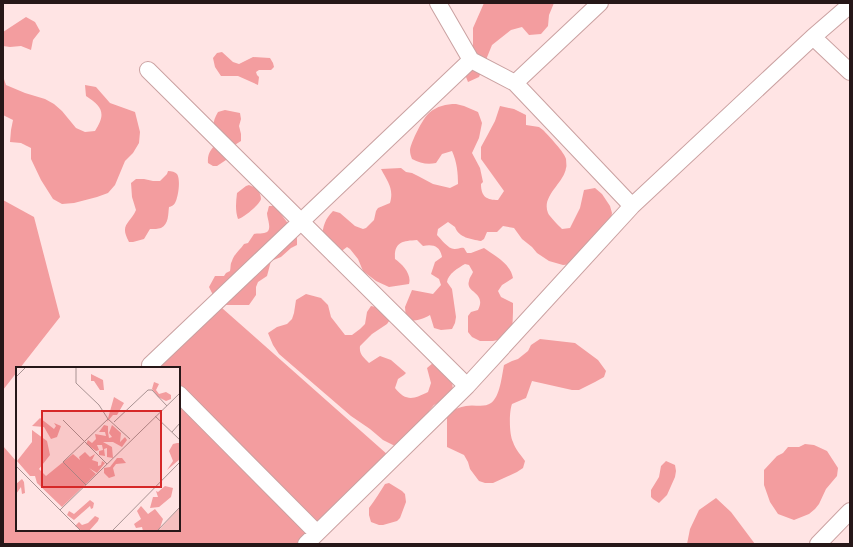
<svg xmlns="http://www.w3.org/2000/svg" width="853" height="547" font-family="Raleway,sans-serif">
  <style>
    .forest { fill: #f39d9f }
    .lines { fill: none; stroke-linecap: round; stroke-linejoin: round }
    .minor-casing { stroke: #caa1a1; stroke-width: 18 }
    .minor { stroke: #fff; stroke-width: 16 }
    .inset-road { fill: none; stroke: #a89292; stroke-width: 1 }
    .view { fill: #d62828; fill-opacity: 0.15; stroke: #d62828; stroke-width: 2 }
    .inset-edge { fill: none; stroke: #261718; stroke-width: 2 }
  </style>
  <rect width="100%" height="100%" fill="#ffe4e4"/>
  <!-- forest -->
  <path class="forest" d="M484,3H554L549,15L548,26L541,34L529,35L522,27L511,30L492,45L479,77L468,82L464,72L473,52V28Z
    M26,17L35,22L40,31L33,40L31,50L21,46L10,47L3,46V32Z
    M222,52L233,62L239,64L253,57L270,58L273,63L274,67L271,70H259L256,72L257,75L259,77L258,85L238,76H221L215,67L213,58L217,53Z
    M3,76L6,85L25,93L45,99L54,104L62,111L76,128L85,132L95,131C106,114 103,107 86,96L85,85L96,87L110,103L135,112L140,132L139,143L133,153L125,161L115,185L108,193L97,197L74,203L62,204L53,199L41,180L31,159V148L21,143L10,142L11,130L13,120L3,115Z
    M456,104L464,106L478,112L482,123L479,138L472,153L480,168L483,182L481,184C481,197 487,200 498,200L504,191L481,159V147L487,136L495,121L500,106L514,109L526,115V125L539,127L543,130C548,135 565,153 566,159C566,162 567,166 566,168C564,183 541,196 548,213C549,216 559,226 562,229L570,228L580,208L584,190L595,188L602,194L610,206L612,213L610,224L573,264L563,265L549,261L537,253L532,247L522,239L514,228L503,226L497,232H487L484,239L481,241C471,239 459,238 455,227L448,222L438,229L437,235C441,239 449,250 455,249C459,249 460,247 464,248L467,253H471L484,248C495,256 510,263 513,278L502,285L498,291L501,297L513,303V312L512,337L493,341H480L472,337L468,332V316L471,312L478,310C487,292 465,293 469,281C469,278 472,275 473,272L469,265L465,264C458,268 448,274 447,282L452,289L456,317L455,323L452,329L441,330L434,328L430,315C423,319 414,322 406,320L405,307L412,290L433,294L441,285L439,279L431,274L435,262L442,257C440,246 433,244 423,246L417,240C402,241 394,242 395,259C402,264 412,274 409,284L389,287L376,281L363,271L358,259L350,249L347,247L343,250L334,264L330,263L328,261L319,240L322,237C323,226 325,219 333,211L340,213L355,226L363,229L366,228L374,220L376,211L378,208L390,203C394,189 388,182 381,169L401,168L406,172L412,173L418,176L433,184L450,188L458,184C458,173 457,162 452,151L442,154L436,163C427,165 420,163 412,159C411,156 410,154 410,150C411,142 423,118 429,113C437,106 446,104 456,104Z
    M225,110L240,113L241,119L239,126L241,134V141L230,148L226,160L217,166H213L208,163C207,153 212,148 219,141C213,129 211,124 218,112Z
    M168,171C172,171 175,172 177,174C181,180 178,198 175,203C173,206 172,206 169,207C168,214 169,224 161,228C158,229 154,229 150,229L144,239L133,242H129C119,224 130,224 136,210L132,197L131,183L136,179H144L153,181H160L167,174Z
    M249,185L258,189C259,192 261,195 261,199C260,204 244,218 238,219C235,210 236,202 237,193L246,186Z
    M3,200L34,217L60,317L20,368H17V372L3,390Z
    M269,206H277L281,214L292,229L297,234V245L291,248L281,257L271,261L267,276L258,282L256,287V295L249,305H224L215,299L209,287L215,276H224L226,273L230,271C231,267 230,264 232,261C234,254 240,250 244,244L248,243L254,234C257,233 264,234 267,232C272,229 267,218 267,213C268,211 268,209 269,206Z
    M306,294L321,298L328,305L331,317L345,335H352L360,329L365,324L367,312L371,306L381,308L392,317L387,324L372,334L360,346C359,354 363,357 369,363L380,356L391,360L406,373L404,375L398,379L395,388C406,402 414,399 428,392L431,383L427,368L433,363L452,379L453,392L445,400L434,405L429,411L425,431L395,446L383,440L370,429L351,416L279,354L273,345L268,333L277,327L287,324L292,319L294,313L296,300Z
    M222,308L388,455L298,544H3V446L17,462V530H179V368H151Z
    M540,339L575,343L598,360L606,371L604,377L595,382L579,390H572L532,381L526,398L512,404C509,412 509,434 513,442C515,449 521,455 525,461L523,468L517,472L493,483H485L479,481L470,469L468,462L464,455L447,447V418L448,411C454,410 460,407 466,406C474,404 484,408 491,403C500,397 502,375 504,365L512,361L518,359L528,351L531,345Z
    M805,444L814,445L827,451L838,468L837,476L826,489L819,504L815,509L809,514L794,520L778,514L770,502L764,485V470L777,456L783,453L788,447H799Z
    M666,461L675,465L676,471L675,477L667,495L659,503L653,499L651,497V490L659,477L661,466Z
    M389,483L402,491L405,494L406,502L400,518L397,521L383,525H379L371,522L369,515V508C375,500 380,492 385,484Z
    M716,498L731,512L755,544H687L690,529L699,510Z"/>
  <g class="lines">
    <defs>
      <path id="minor" d="M438,3L471,60L515,83L632,206
        M813,37L850,72
        M148,70L467,386
        M515,83L600,3
        M153,368L150,365L471,60
        M179,394L317,533
        M306,544L467,386L632,206L813,37L850,5
        M818,544L850,511"/>
    </defs>
    <!-- minor casing -->
    <use href="#minor" class="minor-casing"/>
    <!-- minor -->
    <use href="#minor" class="minor"/>
  </g>
  <!-- overview -->
  <g transform="translate(16 367)">
    <rect width="164" height="164" fill="#ffe4e4"/>
    <path d="M164,140V164H142Z" fill="#f5bfbf"/>
    <path d="M75,7L87,13L88,23H84L78,14H75ZM138,15L143,17L140,23L143,27L150,25L155,28V32L150,34L142,30L136,22ZM98,30L108,36L101,48H97L91,55ZM24,51L38,62L40,59L38,56L45,59L41,70L35,72L28,60L16,59ZM88,58L92,59V65L93,71L96,70L93,66L96,58L105,66L104,75L109,70L111,73L106,80L97,75H87L96,80L97,91L91,90V81L88,82L89,89L83,88V84L87,83L86,78H81L83,83L80,84L70,77L72,73L76,76L80,72L79,67L90,69L89,65H83ZM16,63L31,74L34,88L23,102L30,109L57,87L64,93L63,90L69,85L74,90L79,87L76,93L82,95V99L85,98L86,94L89,96L81,106L73,101L80,107L46,140L21,116L19,109H14L1,94L16,75ZM161,76H164V92L151,103L157,94L153,84L157,77ZM101,91H106L110,96L100,97L97,101L99,109L93,111L88,106V101L94,100ZM6,112L8,115L9,126L6,127L5,120L0,127V117ZM149,119L157,121L155,130L143,140L134,141L137,130H142L140,124L142,125ZM74,133L78,136L77,141L75,142L74,139L58,153L51,148L53,144L58,147ZM125,139L132,147L139,142L147,152L143,164H127L126,160L120,161L118,157L125,152L121,144ZM79,149L83,151L82,154L73,164H66L59,159L63,155L66,158L72,156Z" fill="#f39d9f"/>
    <path class="inset-road" d="M60,0V16L83,38L92,52L114,72M0,10L10,0M139,49L164,73M47,53L91,97M98,55L132,23H136L151,39M156,65L164,56M0,99L65,164M70,118L47,95L92,52M44,143L164,26M96,164L164,95M141,164L164,140"/>
    <path class="view" d="M26,44H145V120H26Z"/>
    <rect width="164" height="164" class="inset-edge"/>
  </g>
  <!-- border -->
  <rect width="853" height="547" fill="none" stroke="#261718" stroke-width="8"/>
</svg>
